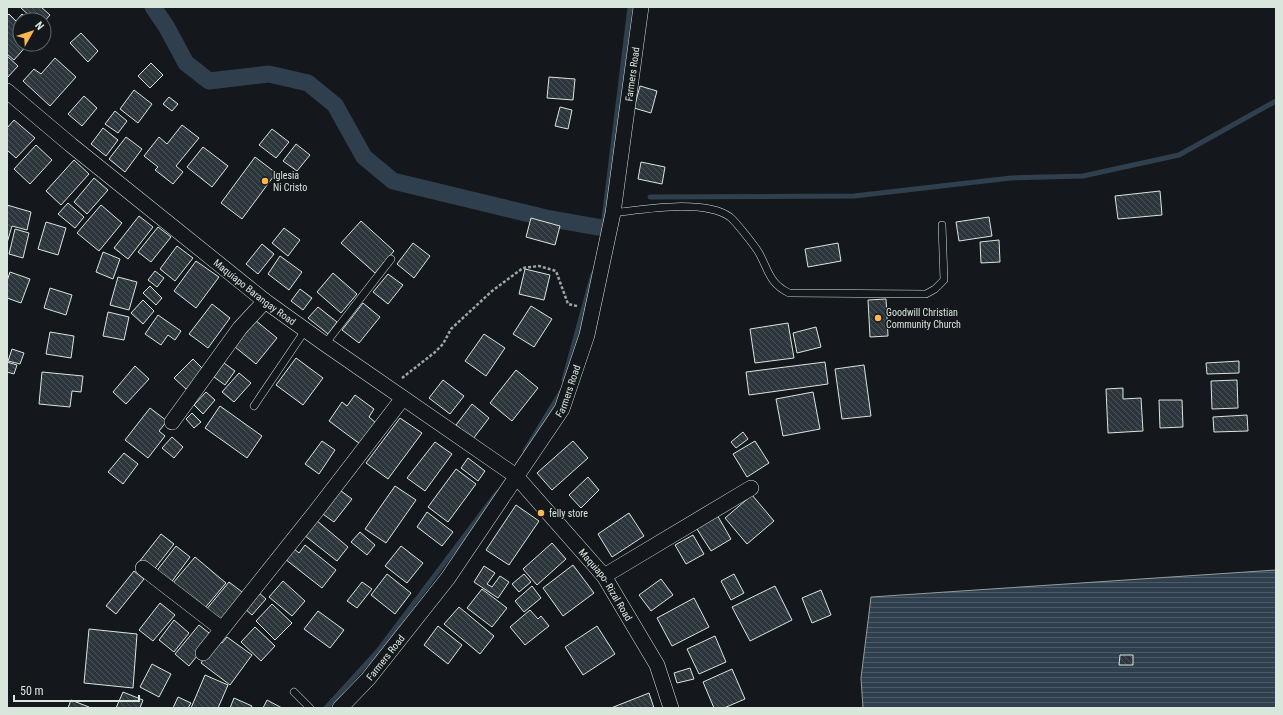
<svg xmlns="http://www.w3.org/2000/svg" width="1283" height="715" font-family="'Roboto Condensed',sans-serif">
  <style>
    .water { fill: url(#water-rules); stroke: #939e99 }
    .lines { fill: none; stroke-linecap: round; stroke-linejoin: round }
    .stream { stroke: #2f3f4d; stroke-width: 5 }
    .canal { stroke: #2f3f4d; stroke-width: 17 }
    .building { fill: url(#building-back-hatch); stroke: #d8e6dc }
    .service-casing { stroke: #d8e6dc; stroke-width: 8 }
    .minor-casing { stroke: #d8e6dc; stroke-width: 16 }
    .path { stroke: #9da8a2; stroke-width: 2.5; stroke-dasharray: 3 2; stroke-linecap: butt }
    .service { stroke: #14181c; stroke-width: 7 }
    .minor { stroke: #14181c; stroke-width: 15 }
    .poi-dot { fill: #ffb74d; stroke: #14181c; stroke-width: 1.5 }
    .labels { text-anchor: middle; stroke-width: 3; stroke-linejoin: round; paint-order: stroke }
    .street-label { font-size: 10px; fill: #d8e6dc; stroke: #14181c }
    .poi-label { font-size: 10px; fill: #d8e6dc; stroke: #14181c; text-anchor: start }
  </style>
  <defs>
    <pattern id="water-rules" width="6" height="5" patternUnits="userSpaceOnUse"><rect width="6" height="5" fill="#2f3f4d"/><path d="M0 2.5h6" fill="none" stroke="#4c5b66"/></pattern>
    <pattern id="building-back-hatch" width="6" height="6" patternUnits="userSpaceOnUse"><rect width="6" height="6" fill="#2c363c"/><path d="M-1 5l2 2M0 0l6 6M5-1l2 2" fill="none" stroke="#4a5358"/></pattern>
  </defs>
  <rect width="100%" height="100%" fill="#14181c"/>
  <!-- water -->
  <path class="water" d="M1276,570V708H863L861,678L871,597Z"/>
  <g class="lines">
    <!-- stream -->
    <path class="stream" d="M650,197L854,196L1011,178L1083,176L1179,155L1276,101
      M604,219L630,7
      M564,380L593,274
      M525,451L561,392
      M326,708L378,651L497,493"/>
    <!-- canal -->
    <path class="canal" d="M153,7L166,26L186,63L209,81L269,74L308,83L335,105L364,157L393,181L546,218L603,228"/>
  </g>
  <!-- building -->
  <path class="building" d="M20,7H41L50,15L44,22V20H34Z
    M9,14L16,21L22,14L29,20H20V44H28L14,60L7,54V16Z
    M81,33L98,51L88,62L70,43Z
    M7,56L18,66L7,78Z
    M55,58L76,77L50,106L23,81L34,69L41,74Z
    M151,63L163,75L150,88L138,76Z
    M549,77L575,79L573,100L547,98Z
    M640,86L657,91L651,113L634,108Z
    M134,90L152,104L138,123L120,109Z
    M84,96L97,108L82,126L68,114Z
    M169,97L178,104L172,111L163,104Z
    M560,107L572,110L568,129L555,126Z
    M115,111L127,121L118,133L105,124Z
    M14,120L35,138L16,158L7,150V128Z
    M182,125L199,138L176,166L183,172L173,184L155,170L158,167L144,156L159,137L167,144Z
    M103,128L118,140L106,156L91,144Z
    M272,129L289,142L276,158L259,145Z
    M126,137L142,149L125,172L109,159Z
    M296,144L310,155L297,171L283,161Z
    M36,145L52,160L30,184L14,169Z
    M203,147L228,166L212,187L187,167Z
    M255,157L276,173L242,219L221,203Z
    M74,160L89,174L61,205L46,191Z
    M641,162L665,167L662,184L638,179Z
    M94,178L108,190L87,214L74,202Z
    M1160,191L1162,215L1118,219L1115,196Z
    M68,203L84,217L75,228L58,214Z
    M7,205L31,212L27,230L12,226L7,243Z
    M101,205L122,223L99,251L77,233Z
    M139,216L153,227L128,259L114,248Z
    M989,217L992,236L959,241L956,222Z
    M531,218L560,226L555,245L526,237Z
    M361,221L394,251L375,273L341,243Z
    M46,222L66,228L58,255L38,249Z
    M158,227L171,237L151,262L138,252Z
    M284,228L300,240L288,256L272,243Z
    M15,229L29,233L23,258L9,254Z
    M999,240L1000,262L981,263L980,242Z
    M413,243L430,256L414,278L397,264Z
    M838,243L841,261L808,267L805,249Z
    M262,244L274,254L258,274L246,264Z
    M177,246L193,258L175,281L160,269Z
    M103,252L120,259L113,279L96,272Z
    M280,256L302,272L289,290L268,274Z
    M196,261L219,277L196,308L174,291Z
    M525,269L550,275L544,300L519,294Z
    M155,271L164,278L157,287L148,280Z
    M10,272L30,279L21,303L7,298V281Z
    M333,273L357,294L341,313L317,292Z
    M388,274L403,285L388,304L373,292Z
    M118,277L137,282L129,310L110,305Z
    M150,286L162,298L156,305L143,293Z
    M50,288L72,295L66,315L44,308Z
    M300,289L312,298L303,310L291,301Z
    M886,299L888,336L870,337L868,300Z
    M143,300L154,311L143,324L131,313Z
    M363,303L380,317L359,343L342,330Z
    M212,304L230,318L208,348L189,334Z
    M531,306L552,319L534,347L513,334Z
    M318,307L337,322L328,334L308,318Z
    M108,312L129,317L124,340L103,336Z
    M158,315L181,331L175,340L168,335L161,345L145,334Z
    M255,320L277,338L256,364L235,347Z
    M788,323L794,358L755,363L750,329Z
    M816,327L821,347L797,353L793,333Z
    M50,332L74,336L71,358L46,354Z
    M484,334L505,348L486,376L465,361Z
    M12,349L24,353L20,364L8,361Z
    M296,358L323,378L303,405L276,385Z
    M193,359L204,370L186,389L174,378Z
    M1239,361V373L1207,374L1206,363Z
    M7,362L17,365L14,374L7,372Z
    M825,362L828,384L749,395L746,372Z
    M224,363L235,371L225,385L214,377Z
    M864,365L871,416L842,419L835,369Z
    M135,366L149,379L126,404L113,392Z
    M516,370L538,388L512,421L490,403Z
    M42,372L83,376L81,392L72,391L70,407L39,404Z
    M239,373L251,383L234,402L222,392Z
    M443,380L464,396L450,414L429,398Z
    M1237,380L1238,408L1212,409L1211,381Z
    M1123,388V399L1141,398L1143,431L1108,433L1106,389Z
    M206,392L215,400L203,414L194,405Z
    M813,392L820,429L783,436L776,399Z
    M355,395L374,409L369,417L376,423L360,444L329,421L342,402L347,406Z
    M1159,400H1182L1183,427L1160,428Z
    M472,404L489,418L473,439L456,425Z
    M220,406L262,436L247,458L205,428Z
    M150,408L167,421L159,431L165,436L148,458L125,440Z
    M192,413L201,422L194,428L186,419Z
    M1247,415L1248,431L1214,432L1213,417Z
    M400,418L422,433L388,479L366,463Z
    M743,432L748,439L736,448L731,442Z
    M172,437L183,447L174,458L162,448Z
    M322,441L335,450L319,474L305,464Z
    M573,441L588,458L552,490L537,473Z
    M755,441L769,463L747,477L733,454Z
    M435,442L452,454L425,491L407,478Z
    M124,453L138,464L123,484L108,472Z
    M468,458L485,471L478,481L461,468Z
    M456,469L476,484L448,522L428,507Z
    M588,477L599,490L581,508L569,495Z
    M395,486L416,500L386,543L365,529Z
    M337,488L352,499L334,522L320,512Z
    M752,495L774,521L747,544L725,518Z
    M516,505L539,521L509,565L486,550Z
    M427,512L453,532L442,546L417,527Z
    M629,513L644,536L612,557L598,534Z
    M716,513L731,539L711,551L695,526Z
    M316,520L348,547L337,561L304,535Z
    M360,532L375,545L367,555L351,542Z
    M161,534L174,544L152,572L139,562Z
    M693,535L704,554L686,564L675,545Z
    M552,543L566,559L537,585L523,569Z
    M305,545L336,570L322,588L285,559L293,548L299,553Z
    M176,546L190,557L170,584L155,573Z
    M401,546L423,563L407,583L385,566Z
    M195,557L226,583L204,609L173,583Z
    M573,565L594,593L563,616L543,588Z
    M484,566L495,573L487,584L492,587L500,576L509,582L498,598L474,582Z
    M134,571L144,579L116,614L106,606Z
    M387,574L411,593L395,614L371,595Z
    M524,574L531,582L519,592L512,584Z
    M734,574L744,593L731,600L721,581Z
    M661,579L673,595L651,611L639,595Z
    M283,581L305,601L292,616L269,597Z
    M229,582L246,595L223,625L205,611Z
    M362,582L372,589L357,608L347,601Z
    M532,586L541,598L524,612L515,601Z
    M775,586L792,620L750,641L732,607Z
    M482,589L507,608L492,627L467,608Z
    M821,590L831,615L812,623L802,598Z
    M258,592L266,599L252,615L244,608Z
    M694,598L709,627L672,646L657,618Z
    M160,603L175,615L153,641L139,630Z
    M272,604L292,623L275,640L256,621Z
    M459,607L494,636L480,654L444,624Z
    M530,610L538,619L541,616L549,626L525,645L510,627Z
    M318,611L344,630L330,648L304,629Z
    M174,620L189,633L174,652L159,640Z
    M199,625L213,636L189,666L175,654Z
    M438,626L462,645L448,664L424,645Z
    M597,626L615,654L583,675L565,647Z
    M255,627L275,646L261,661L241,642Z
    M89,629L137,634L133,688L84,683Z
    M715,636L726,662L699,674L687,649Z
    M227,637L252,655L230,685L201,663L218,640L222,643Z
    M1120,655H1133V665H1119Z
    M152,664L171,674L159,697L140,687Z
    M690,668L694,679L677,683L674,673Z
    M732,669L745,699L724,708H714L703,682Z
    M205,675L228,685L218,708H191Z
    M123,692L143,700L140,708H116Z
    M649,693L654,708H611Z
    M178,697L191,703L188,708H173Z
    M234,698L252,706L251,708H230Z
    M71,700L89,707V708H68Z
    M267,700L282,708H263Z"/>
  <g class="lines">
    <defs>
      <path id="service" d="M613,213C642,209 705,199 730,217C736,222 755,246 759,253C769,271 769,283 789,293L926,294L935,289L944,280L942,225
        M325,344L391,259
        M254,406L306,329
        M294,692L310,708"/>
      <g id="minor">
        <path id="s1" d="M7,91L71,145L265,301L325,344L516,476L604,576L657,665L671,708"/>
        <path d="M172,422L240,328L265,301"/>
        <path d="M143,568L222,629"/>
        <path d="M604,576L751,488"/>
        <path d="M203,653L317,510L403,398"/>
        <path id="s2" d="M340,708L368,679L448,578L562,409L587,335L613,213L641,7"/>
      </g>
    </defs>
    <!-- service casing -->
    <use href="#service" class="service-casing"/>
    <!-- minor casing -->
    <use href="#minor" class="minor-casing"/>
    <!-- path -->
    <path class="path" d="M402,378L434,353L443,344L451,329L492,291L523,268L539,266L556,271L568,304L577,306"/>
    <!-- service -->
    <use href="#service" class="service"/>
    <!-- minor -->
    <use href="#minor" class="minor"/>
  </g>
  <!-- markers -->
  <g class="poi-dot">
    <circle cx="265" cy="181" r="4"/>
    <circle cx="878" cy="318" r="4"/>
    <circle cx="541" cy="513" r="4"/>
  </g>
  <g class="labels">
    <!-- street labels -->
    <g class="street-label">
      <text dy="4" stroke="none"><textPath href="#s2" startOffset="716">Farmers Road</textPath></text>
      <text dy="4" stroke="none"><textPath href="#s1" startOffset="319">Maquiapo Barangay Road</textPath></text>
      <text dy="4" stroke="none"><textPath href="#s2" startOffset="392">Farmers Road</textPath></text>
      <text dy="4" stroke="none"><textPath href="#s1" startOffset="780">Maquiapo- Rizal Road</textPath></text>
      <text dy="4" stroke="none"><textPath href="#s2" startOffset="68">Farmers Road</textPath></text>
    </g>
    <!-- poi labels -->
    <g class="poi-label">
      <text x="273" y="179">Iglesia<tspan x="273" dy="12">Ni Cristo</tspan></text>
      <text x="886" y="316">Goodwill Christian<tspan x="886" dy="12">Community Church</tspan></text>
      <text x="549" y="517">felly store</text>
    </g>
  </g>
  <!-- border -->
  <rect width="1283" height="715" fill="none" stroke="#d8e6dc" stroke-width="16"/>
  <!-- north arrow -->
  <g transform="translate(32 32) rotate(51)"><circle r="19" fill="#14181c" stroke="#626a69"/>
  <path d="M0-3L7 15L0 10L-7 15Z" fill="#ffb74d"/>
  <text y="-6" font-size="11" font-weight="bold" text-anchor="middle" fill="#d8e6dc">N</text>
  </g>
  <!-- scale -->
  <path d="M14 695v6h125v-6" fill="none" stroke="#d8e6dc" stroke-width="2"/>
  <text x="20" y="695" font-size="12" fill="#d8e6dc" stroke="#14181c" stroke-width="3" paint-order="stroke">50 m</text>
</svg>
